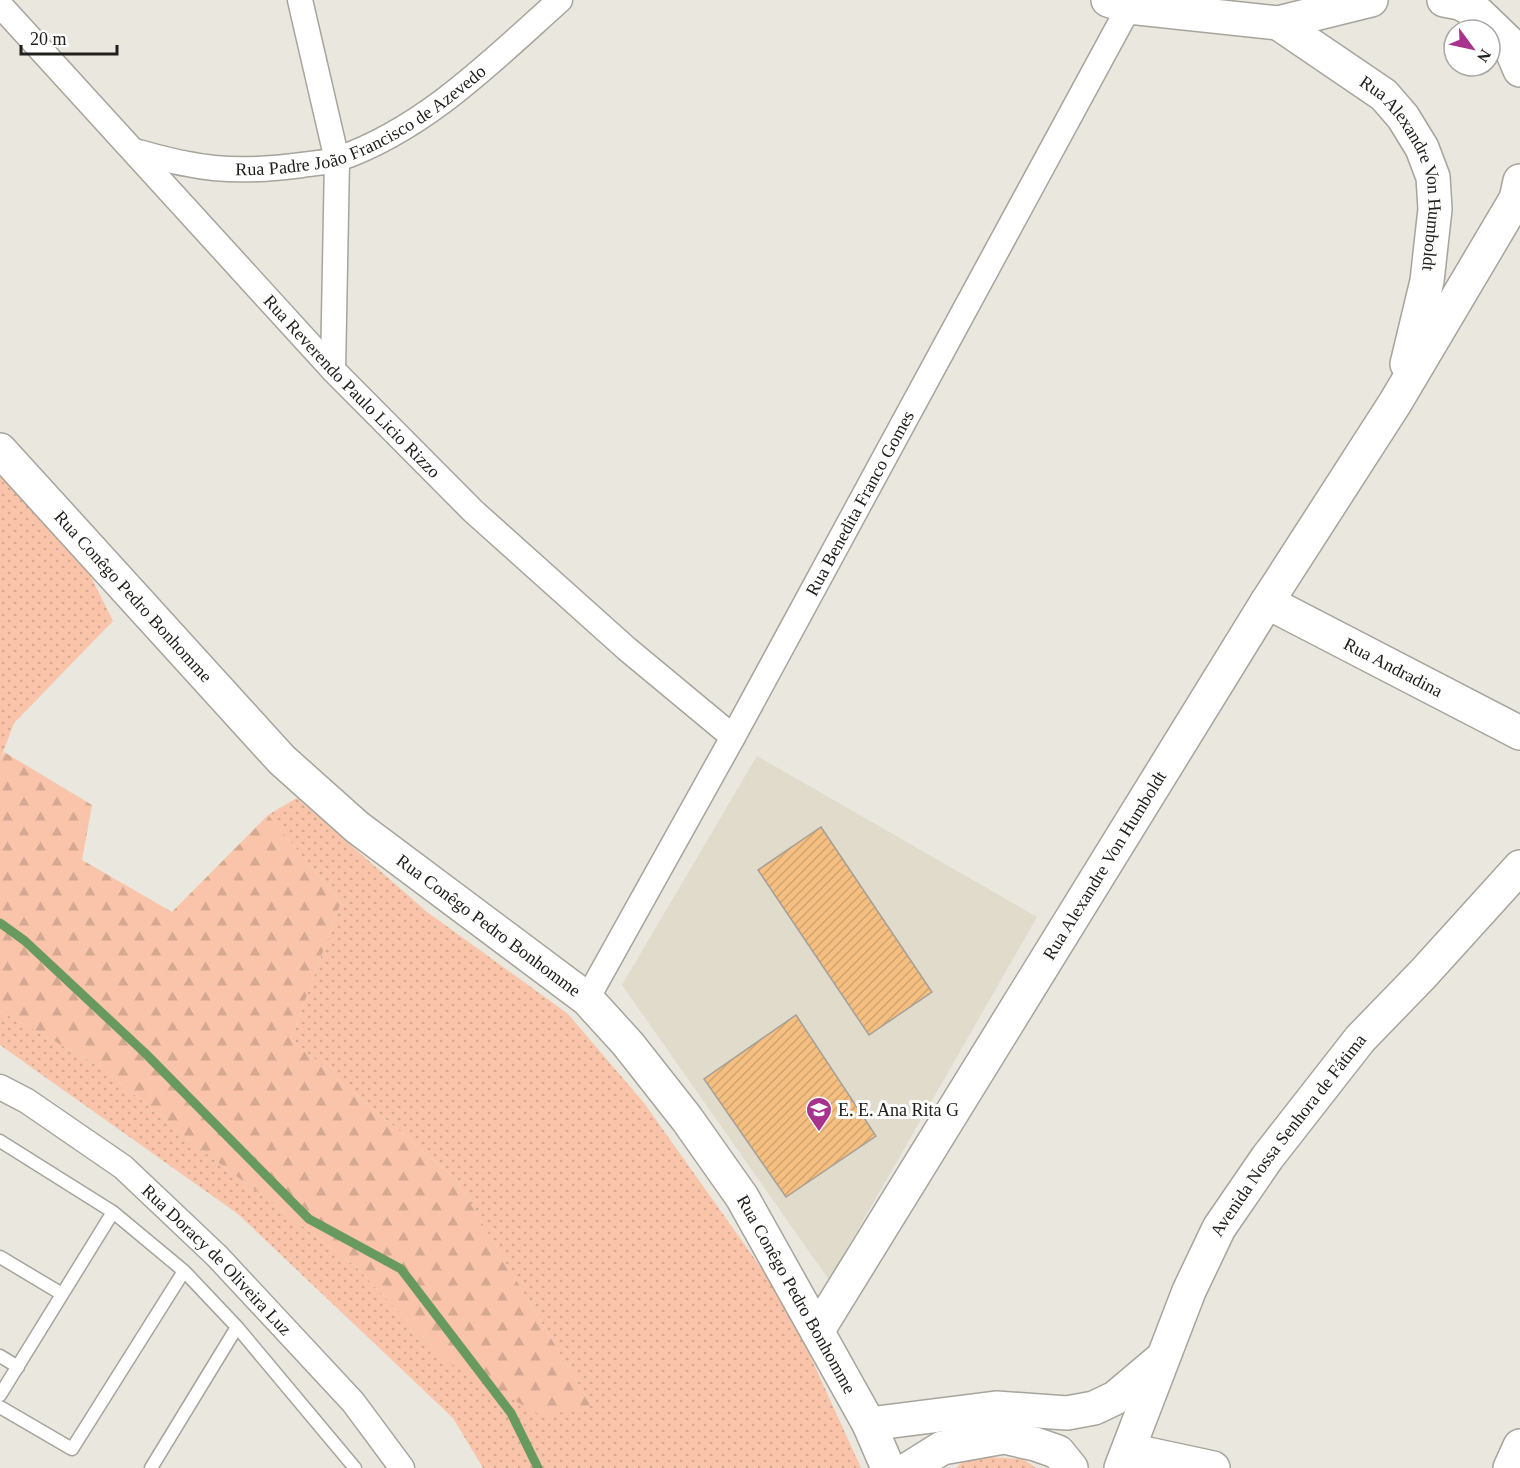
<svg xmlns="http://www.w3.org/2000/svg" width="1520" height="1468" font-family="'Times New Roman',serif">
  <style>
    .built { fill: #e0dbcb }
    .grass { fill: url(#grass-dots) }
    .forest { fill: url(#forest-firs) }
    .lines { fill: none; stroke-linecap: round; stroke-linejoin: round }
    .stream { stroke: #68995e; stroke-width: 9 }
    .building { fill: url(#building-hatch); stroke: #a59f98; stroke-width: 1.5 }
    .lane-casing { stroke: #a6a49c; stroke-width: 15 }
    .street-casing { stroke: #a6a49c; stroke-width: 27 }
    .secondary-casing { stroke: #a6a49c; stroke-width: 36 }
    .primary-casing { stroke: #a6a49c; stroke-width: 36 }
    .lane { stroke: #fff; stroke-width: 12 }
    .street { stroke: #fff; stroke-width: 24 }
    .secondary { stroke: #fff; stroke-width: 33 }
    .primary { stroke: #fff; stroke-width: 33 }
    .labels { text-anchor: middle; stroke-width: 6; stroke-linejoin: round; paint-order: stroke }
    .street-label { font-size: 18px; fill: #21201d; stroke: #fff }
    .poi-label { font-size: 18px; fill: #21201d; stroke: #fff; text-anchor: start }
  </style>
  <defs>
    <pattern id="grass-dots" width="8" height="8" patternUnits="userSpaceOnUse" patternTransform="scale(1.5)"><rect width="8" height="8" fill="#f9c4a9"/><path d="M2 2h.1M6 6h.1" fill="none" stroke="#d5a891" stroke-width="1.8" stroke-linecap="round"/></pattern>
    <pattern id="forest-firs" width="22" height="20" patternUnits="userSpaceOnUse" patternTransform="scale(1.5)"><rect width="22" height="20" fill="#f9c4a9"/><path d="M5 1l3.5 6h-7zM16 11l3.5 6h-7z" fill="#d5a891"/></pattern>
    <pattern id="building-hatch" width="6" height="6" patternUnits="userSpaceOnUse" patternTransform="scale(1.5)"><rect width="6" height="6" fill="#f4bf80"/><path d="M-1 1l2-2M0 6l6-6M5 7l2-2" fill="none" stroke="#d1a46e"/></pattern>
  </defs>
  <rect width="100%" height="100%" fill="#e9e7de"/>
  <!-- built -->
  <path class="built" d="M757,756L1037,917L829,1280L622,985Z"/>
  <!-- grass -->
  <path class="grass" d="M0,472L83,561L113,621L14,723L0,760Z
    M297,798L427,912L568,1014L644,1103L786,1303L861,1468H483L453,1418L238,1214L0,1045V1011L101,1067L203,1151L355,1266L446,1361L591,1405L455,1178L291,1039L341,902L268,815Z
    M968,1456L1023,1459L1036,1468H956Z"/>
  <!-- forest -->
  <path class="forest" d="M4,752L92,805L82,860L172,912L268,815L341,902L291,1039L455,1178L591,1405L543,1417L446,1361L355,1266L203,1151L101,1067L0,1011V760Z"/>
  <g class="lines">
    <!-- stream -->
    <path class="stream" d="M0,923L25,941L145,1053L309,1219L401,1269L511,1413L538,1468"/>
  </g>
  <!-- building -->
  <path class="building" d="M821,827L932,992L869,1035L758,870Z
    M796,1015L876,1136L786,1197L704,1079Z"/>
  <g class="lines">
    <defs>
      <path id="lane" d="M0,1141L113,1212L184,1271L237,1327L355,1468
        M0,1257L62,1294
        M0,1356L18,1367
        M0,1395L113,1212
        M0,1407L72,1449L184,1271
        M151,1468L237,1327"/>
      <g id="street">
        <path d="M300,0L337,160L333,370"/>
        <path id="s1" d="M0,5L333,370L473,511L627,649L733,737"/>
        <path id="s2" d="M135,151C153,156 170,161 188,164C225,172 265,170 302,165C314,163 327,163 338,159C425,129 493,60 560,0"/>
        <path id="s3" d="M587,999L733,737L1129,7"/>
        <path id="s4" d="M0,1087L27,1101L123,1167L217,1256L353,1402L402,1468"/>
      </g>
      <g id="secondary">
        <path d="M1108,0L1129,7L1278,23L1371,0"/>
        <path d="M1444,0L1460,3L1479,14L1508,42L1520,70"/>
        <path id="s5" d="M1278,23L1384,95L1403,117L1422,148L1433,177L1435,209L1427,281L1407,364"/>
        <path id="s6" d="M0,450L282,760L357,827L587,999L628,1044L687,1119L742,1197L869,1424L888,1468"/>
        <path id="s7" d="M1267,602L1520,733"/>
        <path id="s8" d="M818,1330L1267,602L1395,403L1516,199L1520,181"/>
      </g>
      <g id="primary">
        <path d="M869,1424L996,1408L1067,1413L1094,1408L1115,1398L1160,1360"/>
        <path d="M1129,1450L1213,1468"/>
        <path d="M910,1468L942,1448L1004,1437L1035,1444L1058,1452L1071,1468"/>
        <path id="s9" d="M1121,1468L1189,1291L1219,1228L1267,1158L1360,1039L1423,974L1520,867"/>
        <path d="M1510,1468L1520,1446"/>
      </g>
    </defs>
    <!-- lane casing -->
    <use href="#lane" class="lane-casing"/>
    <!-- street casing -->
    <use href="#street" class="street-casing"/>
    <!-- secondary casing -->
    <use href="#secondary" class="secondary-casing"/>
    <!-- primary casing -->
    <use href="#primary" class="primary-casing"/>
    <!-- lane -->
    <use href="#lane" class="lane"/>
    <!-- street -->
    <use href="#street" class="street"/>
    <!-- secondary -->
    <use href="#secondary" class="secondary"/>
    <!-- primary -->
    <use href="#primary" class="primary"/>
  </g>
  <!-- icons -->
  <defs>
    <symbol id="school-pin" viewBox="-11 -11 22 30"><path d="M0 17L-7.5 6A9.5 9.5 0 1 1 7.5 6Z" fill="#a8338c" stroke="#fff"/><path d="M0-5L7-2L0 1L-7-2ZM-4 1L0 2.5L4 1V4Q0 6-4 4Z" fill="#fff"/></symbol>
  </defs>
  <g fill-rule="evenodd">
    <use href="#school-pin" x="804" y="1095" width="30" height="40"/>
  </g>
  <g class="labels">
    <!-- street labels -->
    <g class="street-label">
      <text dy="6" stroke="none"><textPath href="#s2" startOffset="240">Rua Padre João Francisco de Azevedo</textPath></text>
      <text dy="6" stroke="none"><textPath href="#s5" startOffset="210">Rua Alexandre Von Humboldt</textPath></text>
      <text dy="6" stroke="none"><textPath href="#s1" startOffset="519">Rua Reverendo Paulo Licio Rizzo</textPath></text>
      <text dy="6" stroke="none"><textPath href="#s3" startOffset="566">Rua Benedita Franco Gomes</textPath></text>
      <text dy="6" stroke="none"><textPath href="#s6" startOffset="198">Rua Conêgo Pedro Bonhomme</textPath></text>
      <text dy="6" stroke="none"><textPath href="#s7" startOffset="142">Rua Andradina</textPath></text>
      <text dy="6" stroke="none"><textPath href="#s8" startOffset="546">Rua Alexandre Von Humboldt</textPath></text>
      <text dy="6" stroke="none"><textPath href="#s6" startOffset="684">Rua Conêgo Pedro Bonhomme</textPath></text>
      <text dy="6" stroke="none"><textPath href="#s9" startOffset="375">Avenida Nossa Senhora de Fátima</textPath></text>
      <text dy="6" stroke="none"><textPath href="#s4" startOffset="279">Rua Doracy de Oliveira Luz</textPath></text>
      <text dy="6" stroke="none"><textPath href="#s6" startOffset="1170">Rua Conêgo Pedro Bonhomme</textPath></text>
    </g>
    <!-- poi labels -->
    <g class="poi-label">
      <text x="838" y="1116">E. E. Ana Rita G</text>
    </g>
  </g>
  <!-- north arrow -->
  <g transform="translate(1472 48) rotate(123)"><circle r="28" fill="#ffffff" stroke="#a6a6a5" stroke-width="1.5"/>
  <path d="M0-4.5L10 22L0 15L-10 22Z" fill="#a8338c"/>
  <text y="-9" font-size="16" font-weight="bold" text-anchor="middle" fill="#21201d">N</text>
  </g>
  <!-- scale -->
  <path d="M21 45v9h96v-9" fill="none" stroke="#21201d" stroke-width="3"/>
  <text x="30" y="45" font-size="18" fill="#21201d" stroke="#ffffff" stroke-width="4.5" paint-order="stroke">20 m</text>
</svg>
